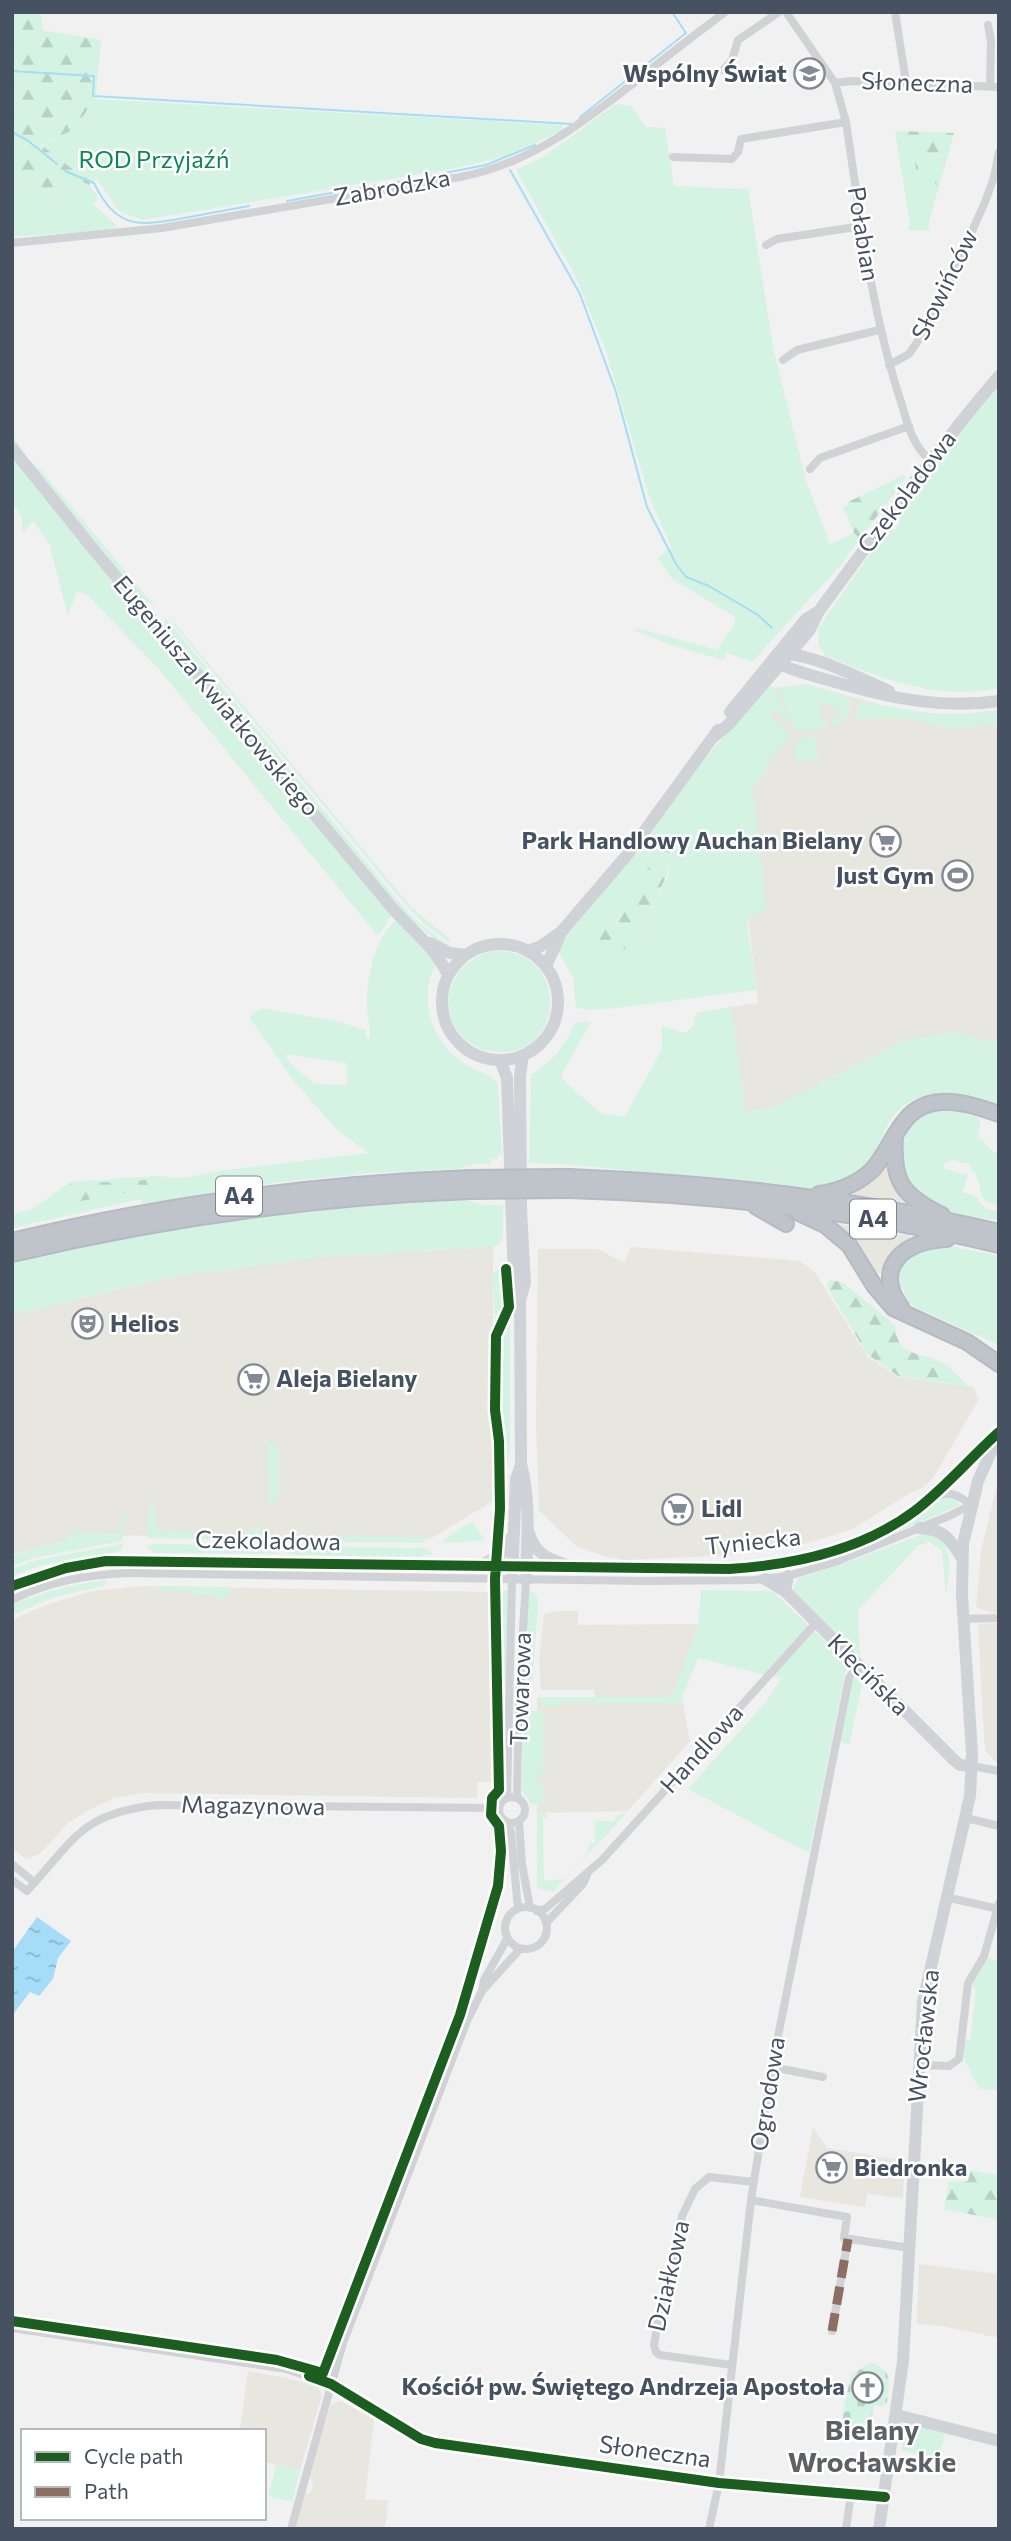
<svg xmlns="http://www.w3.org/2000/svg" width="1011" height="2541" font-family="Commissioner,sans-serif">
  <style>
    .commercial { fill: #e7e6df }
    .green { fill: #d4f3e2; fill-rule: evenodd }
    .forest { fill: url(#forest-firs) }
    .cemetery { fill: url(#cemetery-stones) }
    .water { fill: url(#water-ripples) }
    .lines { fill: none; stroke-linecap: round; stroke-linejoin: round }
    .stream { stroke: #a4ddf5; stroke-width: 2 }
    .highway-casing { stroke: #b6bac2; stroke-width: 18 }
    .street { stroke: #d0d2d5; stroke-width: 8 }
    .secondary { stroke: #cfd2d7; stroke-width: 12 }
    .highway { stroke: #bfc3ca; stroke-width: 14 }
    .highway-bridge-casing { stroke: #b6bac2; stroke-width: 18; stroke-linecap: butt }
    .highway-bridge { stroke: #bfc3ca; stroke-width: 14 }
    .quiet { stroke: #8d6e63; stroke-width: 9; stroke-dasharray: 18 9; stroke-linecap: butt }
    .cycleway-casing { stroke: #fff; stroke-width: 15 }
    .cycleway { stroke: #1b5e20; stroke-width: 10 }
    .labels { text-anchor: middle; stroke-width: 5; stroke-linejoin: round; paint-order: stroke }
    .shield { fill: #fff; stroke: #7e8690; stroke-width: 2 }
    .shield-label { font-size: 23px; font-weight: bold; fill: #465261 }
    .poi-label { font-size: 24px; font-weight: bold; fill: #465261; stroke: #fff; text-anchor: end }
    .street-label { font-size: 24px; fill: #465261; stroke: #fff }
    .park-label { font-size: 24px; fill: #0c8754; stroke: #fff }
    .quarter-label { font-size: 28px; font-weight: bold; fill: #5c6067; stroke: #fff }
  </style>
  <defs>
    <pattern id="forest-firs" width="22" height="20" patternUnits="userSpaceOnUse" patternTransform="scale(1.75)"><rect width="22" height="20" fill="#d4f3e2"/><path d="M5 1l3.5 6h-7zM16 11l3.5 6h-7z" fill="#b7d2c4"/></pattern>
    <pattern id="cemetery-stones" width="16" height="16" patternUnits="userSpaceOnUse" patternTransform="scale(1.75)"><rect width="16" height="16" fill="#d4f3e2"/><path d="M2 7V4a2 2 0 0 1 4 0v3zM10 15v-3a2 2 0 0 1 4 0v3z" fill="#b7d2c4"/></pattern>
    <pattern id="water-ripples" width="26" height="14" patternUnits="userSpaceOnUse" patternTransform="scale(1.75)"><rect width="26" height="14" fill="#a4ddf5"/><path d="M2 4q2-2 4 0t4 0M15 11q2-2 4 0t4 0" fill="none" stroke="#87b6ca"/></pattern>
  </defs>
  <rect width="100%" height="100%" fill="#f2f1f1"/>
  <!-- commercial -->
  <path class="commercial" d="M769,685L773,688L807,685L893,708L918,713L963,714L999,710V1042L904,1040L772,1108L745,1111L731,1007L758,1003L727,734Z
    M888,1159L909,1203L907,1205L854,1196L853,1193L858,1188Z
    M837,1224L910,1236V1237L894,1253L885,1273H870L836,1230Z
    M493,1247V1501L430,1539L86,1535L12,1555V1315L171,1277L316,1257Z
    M631,1247L800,1261L814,1271L867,1356L898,1377L973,1387L979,1399L933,1478L924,1487L910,1493L853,1529L793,1547H741L734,1538V1545L739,1555L624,1560L604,1556L576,1546L539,1511L536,1418L538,1249H598L624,1263Z
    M999,1477V1613H993L976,1607L981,1551Z
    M143,1586L491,1592L495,1782H477V1798L143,1793L114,1798L87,1811L68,1823L40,1854L26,1859L12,1848V1620L43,1606L92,1591Z
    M558,1611H578V1625L698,1624L689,1654L682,1698L690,1741L628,1811L537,1813V1697H595L594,1690H541L539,1663L544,1614Z
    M999,1623V1765L986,1752L984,1738L978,1624Z
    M813,2127L827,2148L899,2160L904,2166L903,2198L867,2194L865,2207L800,2197Z
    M919,2264L999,2274V2338L942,2326L917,2324Z
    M248,2371L287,2378L317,2386L322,2395L300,2470L264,2462V2431H240Z
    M341,2401L374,2419L365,2499L388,2501L385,2529H295L305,2493H311L313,2483L308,2477L331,2404Z"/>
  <!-- green -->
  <path class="green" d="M94,99L562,125L563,130L507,156L451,169L143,220L119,211L97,179L75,171L41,146L75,129Z
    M616,104L631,106L646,127L665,128L674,186L748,189L774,352L806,480L830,544L854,533L860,539L839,567L752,662L727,653L723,660L671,645L635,631L637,628L717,650L735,623V617L672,579L658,558L671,547L648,493L607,354L575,275L516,170L543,157Z
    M895,131L954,133L928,225L930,231L907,230L910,224Z
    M12,175L60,198L81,179L89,185L99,198L93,204L117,226L111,230L12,237Z
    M999,386V688C936,701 882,678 825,656L819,646L818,628L889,527L895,530L900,522L896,519L954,440Z
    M12,434L27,458L41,470L146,596L156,604L146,602L142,599L22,454L12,441Z
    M12,456L94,560L149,626L187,667L392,915L378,936L158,668L88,596L77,591L68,616L49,543L33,521L22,534V517L12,502Z
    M167,614L411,907L450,939V943L423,923L406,905L174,625Z
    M165,617L398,901L417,921L448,945L445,948L399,909L165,626Z
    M806,684L841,694L850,699C850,710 848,723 836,726L831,721L833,718L841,717L839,707L836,708V716H834L833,707L829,704L820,705L821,721H826L825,726L797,732L778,688Z
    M769,686L775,688L793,728L774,708L770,715L790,735L766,765L768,767L752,790L767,909L747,919L756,990L624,1007L594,1010L576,1008L573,977L556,949L558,946L631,858L693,772ZM672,850L668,877L652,905L642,932L630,946L584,943L637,882Z
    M860,702L935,714H967L999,710V723L958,729L945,728L907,718L855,719L853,723Z
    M814,736L819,760L798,762L795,757L794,747L803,738Z
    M397,920L436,964C418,996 431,1042 462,1062C472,1070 493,1073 498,1085L502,1155H498V1160L491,1158V1164H476L457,1169L373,1173L280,1182L143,1204L141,1199L12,1228V1215L33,1209L70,1182L157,1176L182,1178L226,1170L369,1153L339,1132L294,1081L249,1017L262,1008L340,1022L365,1030L368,1040C373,1030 367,1019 367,1008C366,980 374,937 397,920ZM285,1054L347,1063V1085L315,1084L293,1066Z
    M491,951C569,945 568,1056 498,1052C481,1052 466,1043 457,1030C436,998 457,960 491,951Z
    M731,1007L745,1111L772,1108L904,1040L957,1032L981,1040L999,1041V1106C983,1102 967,1096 951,1094C925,1090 899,1103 887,1126C879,1143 875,1161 860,1173C848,1183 829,1188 814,1188L563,1164L529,1163L531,1075L554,1057L567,1039L575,1023L591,1022L561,1076L575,1091L602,1114L625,1116L662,1049V1027C672,1025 677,1035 687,1032L693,1025L696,1013Z
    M941,1108L957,1109V1111L979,1118L981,1129H978V1139H982L990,1149L999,1154V1206C972,1202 987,1183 971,1170V1165L952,1160L945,1163L943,1168L968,1175L963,1192L975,1196L986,1209L999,1211V1221L952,1212L938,1207L908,1189L896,1148C907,1123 914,1114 941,1108Z
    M467,1200L483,1205H503V1236L499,1245L493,1247L316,1257L171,1277L12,1315V1262C163,1225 312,1207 467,1200Z
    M945,1245L999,1256V1345L914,1307L907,1302L904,1290L898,1286C893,1253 920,1249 945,1245Z
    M503,1267C505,1288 513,1310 495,1326L493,1275L496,1269Z
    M510,1296V1449L508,1460L502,1473L500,1415L497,1405L498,1334L508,1317Z
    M267,1442H275L278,1447V1499L270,1505Z
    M944,1496L957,1499L960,1505L856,1550L797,1569L863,1545L912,1517Z
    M153,1499L156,1527L162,1530L207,1533C222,1542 245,1533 260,1526V1540L147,1538L148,1514Z
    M123,1511L126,1514L122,1541L33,1558L12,1566V1556L63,1541L70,1537L74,1527L78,1532L120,1533Z
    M472,1521L485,1540L442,1543L443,1540Z
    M923,1534H932L945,1542L950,1563L946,1595L942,1551L929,1542L918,1546L858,1610L860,1656L792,1593L798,1578L854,1560Z
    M291,1535L425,1537V1543L284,1541Z
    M122,1544V1549L116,1552L43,1565L12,1576V1569L37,1560Z
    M161,1544L276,1546L278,1554L154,1553L145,1545Z
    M283,1546L427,1548L433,1554L417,1557L296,1555L288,1553Z
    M106,1580L104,1586L55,1597L12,1615V1605C42,1592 73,1584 106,1580Z
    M157,1586L230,1587L228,1597L221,1599L209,1595L193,1596L188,1591L157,1590Z
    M508,1590L506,1683L500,1690L498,1591Z
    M701,1590L772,1591L842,1657L847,1664L809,1853L688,1789L766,1702L781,1679L698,1658L682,1698L683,1704L560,1703V1706H544L537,1697H672L698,1624Z
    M529,1591L537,1595L538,1602L532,1686L523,1682Z
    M857,1676L863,1680L849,1745L840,1741L851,1681Z
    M523,1711H544L543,1774H537V1780L543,1781V1800L548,1801L544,1805L531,1804L522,1791Z
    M545,1813L548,1818H543L544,1881L565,1879L588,1853L589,1844L595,1843V1821H615V1816L627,1813L553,1892L537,1888V1813Z
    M985,1958L999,1960V2090L979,2089L964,2059V2039L970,2040L976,1990L971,1984Z
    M913,2424L945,2434L938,2458L901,2450L906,2425Z
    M276,2465L300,2470L292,2502L268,2496Z"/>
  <!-- forest -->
  <path class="forest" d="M12,12H41L43,30L100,40L101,44L96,94L94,99L75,129L41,145L75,171L97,179L89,185L80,180L60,198L12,175Z
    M900,131L954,133L939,186L935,184L937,172L930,173L924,164L916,170L914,150L907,151L905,149L907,141L901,136Z
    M904,475L906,477L860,539L854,533L843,507L848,505V502Z
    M672,849C668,878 664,881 652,905C648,913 646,923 642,931C631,951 614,957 592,955L584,943L660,854Z
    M146,1180L149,1187L139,1191L63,1204L58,1200V1194L71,1184Z
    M830,1280L842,1282L895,1325C897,1357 917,1351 939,1361C949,1366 957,1375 966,1383V1386L898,1376L867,1354L827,1287V1283Z
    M970,2170L999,2175V2220L944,2209L949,2182L968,2181Z"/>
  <!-- cemetery -->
  <path class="cemetery" d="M869,2363C893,2368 890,2382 887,2402L882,2406L874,2405L868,2437L839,2431L851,2375Z"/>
  <!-- water -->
  <path class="water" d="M37,1917L71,1941L58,1958L53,1979L39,1996L30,1992L14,2013L12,1952Z"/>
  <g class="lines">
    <!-- stream -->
    <path class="stream" d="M12,71L94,76L93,96L571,124
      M580,117L686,33L672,12
      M12,132L27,140L57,164
      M510,170L580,294L616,392L647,507L676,564L686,577L709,586L758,615L772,628
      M65,171L94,183C117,230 139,226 184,218C206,214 227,210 249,206
      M398,182L486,165L535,145
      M348,190L393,183
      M287,201L342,191"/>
    <defs>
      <path id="highway" d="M895,1135C892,1181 901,1195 942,1215
        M569,1177C714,1183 858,1198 999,1232
        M569,1190C713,1194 858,1211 999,1245
        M819,1194C840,1191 858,1184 873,1169C895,1144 900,1105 940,1102C959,1100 981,1108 999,1114
        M755,1206L786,1224
        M799,1213L825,1225L849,1245L875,1287L893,1308L967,1342L999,1364
        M12,1241C163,1204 315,1184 470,1178
        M12,1254C163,1218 315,1197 470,1191
        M901,1307C872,1267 905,1240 947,1239"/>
    </defs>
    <!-- highway casing -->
    <use href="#highway" class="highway-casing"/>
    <!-- street -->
    <path class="street" d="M786,12L835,83L846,122C860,215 871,309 900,399C907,421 912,446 930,460
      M895,12L906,82
      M988,25L991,41L990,86
      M723,70L732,60L738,40L779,12
      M835,83L850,81L999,87
      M673,157L732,159L738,152L741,139L846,122
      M12,243L162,228L460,177C529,164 581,124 635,82C664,58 695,35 725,12
      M766,245L777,239L862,226
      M783,360L797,350L879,330
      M889,365L909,354L934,317L985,202L994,177L999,152
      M810,469L820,458L909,426
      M12,1586L66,1568L106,1561L729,1569C797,1565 874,1549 927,1501C951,1480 973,1456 997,1434
      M12,1600C49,1581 87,1575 128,1573L645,1581L754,1580L788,1576L835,1562L949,1516L971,1505C958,1494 949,1490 933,1498
      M963,1619L999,1618
      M972,1766L999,1771
      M499 1810a13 13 0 1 1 26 0a13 13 0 1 1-26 0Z
      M507,1798L512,1580
      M517,1798L519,1695L526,1580
      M966,1818L999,1826
      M506,1821L511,1832L518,1909
      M519,1821L522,1864L530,1908
      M12,1864L34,1882
      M12,1880L27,1891C74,1840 81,1813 157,1805L499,1808
      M945,1897L999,1909
      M505 1928a21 21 0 1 1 42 0a21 21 0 1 1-42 0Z
      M537,1911L545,1909L602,1860L816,1623
      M546,1923L583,1884L587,1875
      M482,1991L520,1949
      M919,2065L949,2066L959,2059L968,1983L984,1956L999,1903
      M772,2067L823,2077
      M751,2200L847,2217L844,2238L910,2248
      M12,2328L286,2369L331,2384L421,2439L435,2443L719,2483L885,2497
      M832,2331L848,2239
      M732,2365L660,2355L656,2352L654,2345L662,2299L673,2274L682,2216L695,2189L709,2177L754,2182
      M291,2529L343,2343L467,2021L482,1991L484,1980L507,1939
      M709,2529L719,2483L751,2200L772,2067L849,1678L858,1665
      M846,2529L851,2494"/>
    <!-- secondary -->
    <path class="secondary" d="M12,448L93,549L394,910C413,931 436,949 448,975
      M781,654C810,652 861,679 889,691
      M777,658L779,664C800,673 821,678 842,684C894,699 945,709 999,701
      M730,712L806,619L819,611
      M715,736L729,724L809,631L819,611C878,531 935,451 999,376
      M430,943L450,953L465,955
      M442 1002a58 58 0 1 1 116 0a58 58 0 1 1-116 0Z
      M528,951L541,946L559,933
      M546,966L562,931L627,855L718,730
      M500,1060L507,1078L513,1252L515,1283L520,1301L521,1464C531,1502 527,1541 526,1580
      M520,1300L525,1283L521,1209L520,1076L523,1055
      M920,1528C944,1529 950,1539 962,1558
      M529,1533C535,1555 550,1560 570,1566
      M482,1565L501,1554L512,1537
      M765,1579L785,1591L954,1760L960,1765L972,1766
      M512,1580L516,1479L521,1465
      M785,1591L788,1576
      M897,2415L999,2441
      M879,2529L903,2361L923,2002L970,1796L972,1754L962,1595L963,1544L978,1481L999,1434"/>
    <!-- highway -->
    <use href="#highway" class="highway"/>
    <defs>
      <path id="highway-bridge" d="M470,1178L569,1177
        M470,1191L569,1190"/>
    </defs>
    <!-- highway-bridge casing -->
    <use href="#highway-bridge" class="highway-bridge-casing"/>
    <!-- highway-bridge -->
    <use href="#highway-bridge" class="highway-bridge"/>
    <!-- quiet -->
    <path class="quiet" d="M832,2331L848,2239"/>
    <defs>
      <path id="cycleway" d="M12,1586L66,1568L106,1561L729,1569C794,1565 863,1550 916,1510C946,1487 971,1457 999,1432
        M12,2321L277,2360L323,2373L460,2015L498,1886L501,1851L499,1826L491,1815L492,1798L499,1790L495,1579L500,1509L499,1441L495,1410L496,1336L509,1307L506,1269
        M309,2376L331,2384L421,2439L435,2443L719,2483L885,2497"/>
    </defs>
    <!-- cycleway casing -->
    <use href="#cycleway" class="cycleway-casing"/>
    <!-- cycleway -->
    <use href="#cycleway" class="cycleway"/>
  </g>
  <!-- icons -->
  <defs>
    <symbol id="school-ring" viewBox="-11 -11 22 22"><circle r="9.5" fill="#fff" stroke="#828a93" stroke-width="1.5"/><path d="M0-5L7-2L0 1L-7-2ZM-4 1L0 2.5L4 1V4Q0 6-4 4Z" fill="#828a93"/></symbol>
    <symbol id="supermarket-ring" viewBox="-11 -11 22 22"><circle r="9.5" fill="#fff" stroke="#828a93" stroke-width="1.5"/><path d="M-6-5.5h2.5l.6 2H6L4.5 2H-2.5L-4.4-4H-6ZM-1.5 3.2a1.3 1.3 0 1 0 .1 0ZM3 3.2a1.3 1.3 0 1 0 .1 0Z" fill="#828a93"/></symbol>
    <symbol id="stadium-ring" viewBox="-11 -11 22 22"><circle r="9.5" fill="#fff" stroke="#828a93" stroke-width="1.5"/><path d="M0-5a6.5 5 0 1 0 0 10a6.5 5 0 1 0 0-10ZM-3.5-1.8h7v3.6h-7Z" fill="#828a93"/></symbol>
    <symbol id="theatre-ring" viewBox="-11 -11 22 22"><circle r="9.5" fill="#fff" stroke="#828a93" stroke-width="1.5"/><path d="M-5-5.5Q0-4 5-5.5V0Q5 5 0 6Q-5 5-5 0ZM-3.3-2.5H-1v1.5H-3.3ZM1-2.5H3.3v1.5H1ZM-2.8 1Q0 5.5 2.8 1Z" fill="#828a93"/></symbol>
    <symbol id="church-ring" viewBox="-11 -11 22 22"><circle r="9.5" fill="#fff" stroke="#828a93" stroke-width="1.5"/><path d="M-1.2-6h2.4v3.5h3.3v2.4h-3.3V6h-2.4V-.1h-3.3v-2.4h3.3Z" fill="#828a93"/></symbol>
  </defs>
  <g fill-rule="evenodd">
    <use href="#school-ring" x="792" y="56" width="35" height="35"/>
    <use href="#supermarket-ring" x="868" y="824" width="35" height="35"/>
    <use href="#stadium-ring" x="940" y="858" width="35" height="35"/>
    <use href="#theatre-ring" x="70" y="1306" width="35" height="35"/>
    <use href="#supermarket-ring" x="236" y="1362" width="35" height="35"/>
    <use href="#supermarket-ring" x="660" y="1492" width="35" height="35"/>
    <use href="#supermarket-ring" x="814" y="2150" width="35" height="35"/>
    <use href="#church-ring" x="850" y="2370" width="35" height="35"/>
  </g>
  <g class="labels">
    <!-- shield labels -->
    <g class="shield">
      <rect x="216" y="1176.5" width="46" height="39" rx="5"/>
      <rect x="850" y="1199.5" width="46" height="39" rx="5"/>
    </g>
    <g class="shield-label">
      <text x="239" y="1204">A4</text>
      <text x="873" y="1227">A4</text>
    </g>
    <!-- poi labels -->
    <g class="poi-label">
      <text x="787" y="82">Wspólny Świat</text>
      <text x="863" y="849">Park Handlowy Auchan Bielany</text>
      <text x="934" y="884">Just Gym</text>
      <text x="110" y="1332" text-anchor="start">Helios</text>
      <text x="276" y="1387" text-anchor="start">Aleja Bielany</text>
      <text x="701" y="1517" text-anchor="start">Lidl</text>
      <text x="854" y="2176" text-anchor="start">Biedronka</text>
      <text x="845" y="2395">Kościół pw. Świętego Andrzeja Apostoła</text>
    </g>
    <!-- street labels -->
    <g class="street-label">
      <text transform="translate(917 83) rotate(2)" y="8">Słoneczna</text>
      <text transform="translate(392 188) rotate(-10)" y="8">Zabrodzka</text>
      <text transform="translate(863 234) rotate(81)" y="8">Połabian</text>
      <text transform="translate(945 285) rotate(-64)" y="8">Słowińców</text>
      <text transform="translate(907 492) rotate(-53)" y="8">Czekoladowa</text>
      <text transform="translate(216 696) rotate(50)" y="8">Eugeniusza Kwiatkowskiego</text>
      <text transform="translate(268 1541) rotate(1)" y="8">Czekoladowa</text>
      <text transform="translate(753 1542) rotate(-6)" y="8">Tyniecka</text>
      <text transform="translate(868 1675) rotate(45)" y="8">Klecińska</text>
      <text transform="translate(521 1689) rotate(-88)" y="8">Towarowa</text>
      <text transform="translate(702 1749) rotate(-48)" y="8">Handlowa</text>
      <text transform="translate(253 1806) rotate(1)" y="8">Magazynowa</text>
      <text transform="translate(924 2036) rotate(-84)" y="8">Wrocławska</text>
      <text transform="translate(768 2094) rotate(-81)" y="8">Ogrodowa</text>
      <text transform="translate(669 2276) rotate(-77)" y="8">Działkowa</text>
      <text transform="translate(655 2452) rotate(8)" y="8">Słoneczna</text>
    </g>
    <!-- park labels -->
    <g class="park-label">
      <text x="154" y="168">ROD Przyjaźń</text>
    </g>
    <!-- quarter labels -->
    <g class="quarter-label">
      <text x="872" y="2440">Bielany<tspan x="872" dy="32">Wrocławskie</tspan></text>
    </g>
  </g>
  <!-- border -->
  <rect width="1011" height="2541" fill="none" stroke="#465261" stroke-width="28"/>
  <!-- legend -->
  <rect x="21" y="2429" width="245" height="91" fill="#ffffff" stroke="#b5bac0" stroke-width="2"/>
  <rect x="35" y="2452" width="35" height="10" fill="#1b5e20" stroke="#b5bac0" stroke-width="2"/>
  <text x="84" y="2464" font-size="21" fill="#465261">Cycle path</text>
  <rect x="35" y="2487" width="35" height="10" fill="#8d6e63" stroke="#b5bac0" stroke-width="2"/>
  <text x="84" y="2499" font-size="21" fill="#465261">Path</text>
</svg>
